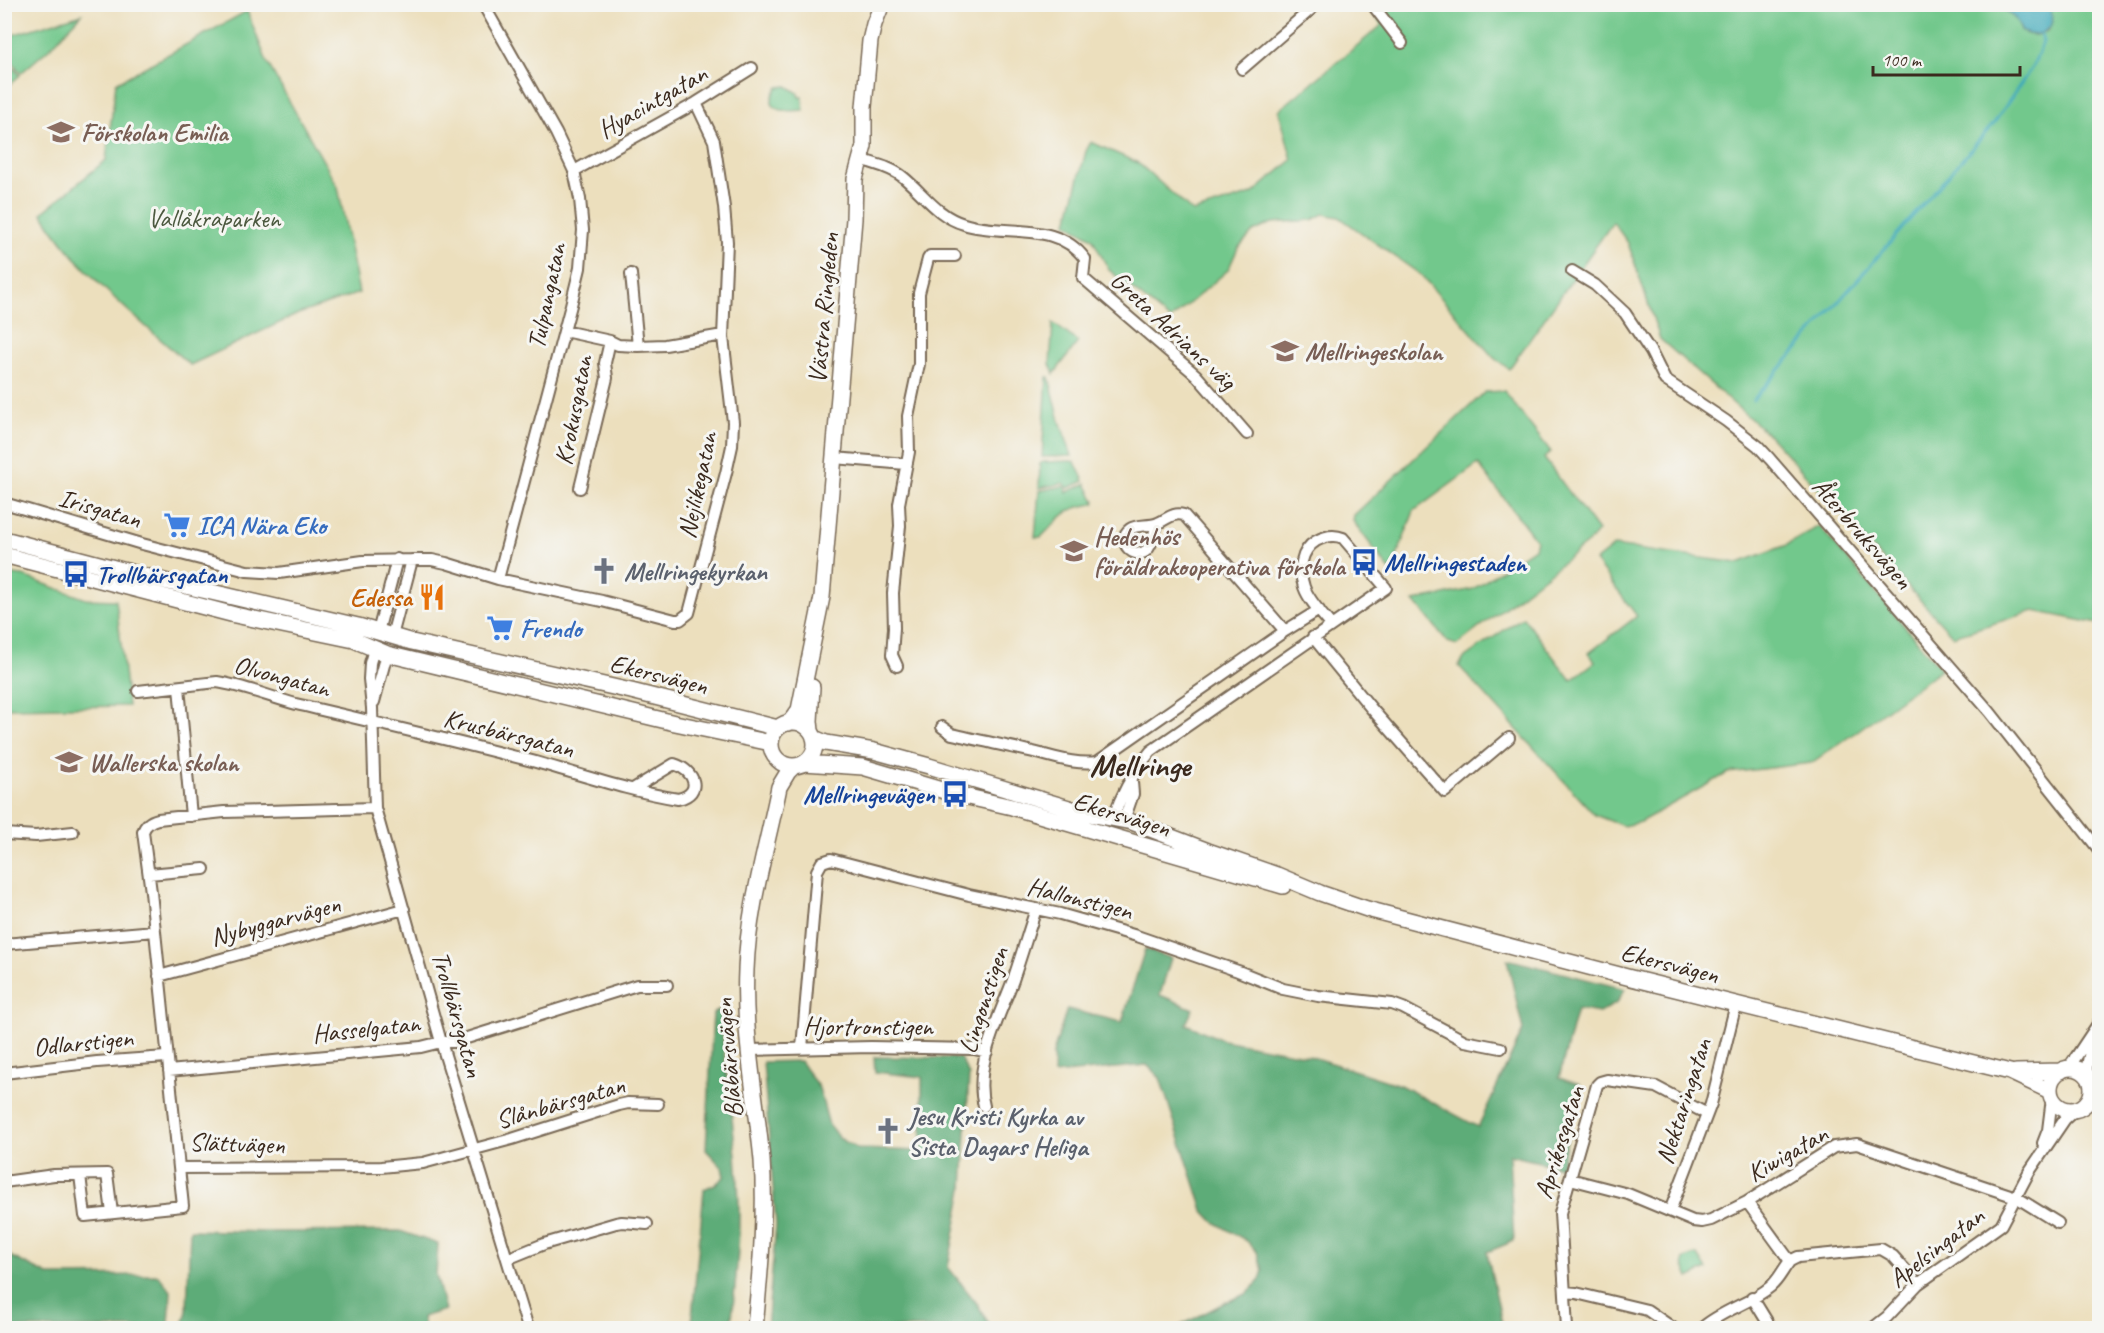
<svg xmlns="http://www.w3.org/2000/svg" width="2104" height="1333" font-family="Caveat,sans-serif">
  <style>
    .green { fill: #72c88c; stroke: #567955; stroke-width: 1.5 }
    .forest { fill: #5dac78; stroke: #4c6b4b; stroke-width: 1.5 }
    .water { fill: #3ca9ba; stroke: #3c6a6c; stroke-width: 1.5 }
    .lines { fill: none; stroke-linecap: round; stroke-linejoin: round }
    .stream { stroke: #3ca9ba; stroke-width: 3 }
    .street-casing { stroke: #796956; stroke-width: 14 }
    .secondary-casing { stroke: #796956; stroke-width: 18 }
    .street { stroke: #fff; stroke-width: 10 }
    .secondary { stroke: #fff; stroke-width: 15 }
    .labels { text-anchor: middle; stroke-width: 6; stroke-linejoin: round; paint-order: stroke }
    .street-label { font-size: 26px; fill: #3b2a1e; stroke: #f6f6f2 }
    .education-label { font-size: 26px; font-weight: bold; fill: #785e54; stroke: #f6f6f2; text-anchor: start }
    .park-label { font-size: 26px; fill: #4c593f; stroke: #f6f6f2 }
    .shop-label { font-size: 26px; font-weight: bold; fill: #366cbe; stroke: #f6f6f2; text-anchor: start }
    .transit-label { font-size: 26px; font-weight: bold; fill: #164399; stroke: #f6f6f2; text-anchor: start }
    .worship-label { font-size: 26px; font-weight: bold; fill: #5b616d; stroke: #f6f6f2; text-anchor: start }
    .food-label { font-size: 26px; font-weight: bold; fill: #c56008; stroke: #f6f6f2; text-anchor: end }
    .district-label { font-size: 32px; font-weight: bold; fill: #3b2a1e; stroke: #f6f6f2 }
  </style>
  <rect width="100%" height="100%" fill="#f6f6f2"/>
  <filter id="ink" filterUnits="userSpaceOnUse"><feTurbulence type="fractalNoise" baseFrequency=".0167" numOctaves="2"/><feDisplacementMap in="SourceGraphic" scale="12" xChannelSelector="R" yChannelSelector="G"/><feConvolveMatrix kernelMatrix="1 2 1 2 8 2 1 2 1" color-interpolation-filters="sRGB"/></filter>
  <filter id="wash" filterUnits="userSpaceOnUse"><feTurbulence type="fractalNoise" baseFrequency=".008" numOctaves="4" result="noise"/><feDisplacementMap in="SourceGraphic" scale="24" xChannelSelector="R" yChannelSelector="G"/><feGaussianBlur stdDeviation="1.35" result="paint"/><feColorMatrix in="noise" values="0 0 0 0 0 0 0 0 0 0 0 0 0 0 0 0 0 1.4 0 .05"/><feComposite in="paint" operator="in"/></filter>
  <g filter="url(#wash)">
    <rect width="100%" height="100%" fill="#ecdfbd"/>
    <!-- green -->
    <path class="green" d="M2000,4L2018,21L2021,31C2031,37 2040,36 2049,30L2051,11L2045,5H2099V624L2034,611L1953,636L1769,435L1660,339L1628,243L1613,222L1509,369L1494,358L1421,275L1339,217L1323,214L1312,220L1272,223L1253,232L1238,248L1228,270L1170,320L1109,270L1092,238L1067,223L1086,151L1091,142L1138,163L1193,212L1252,194L1292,160L1279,110L1382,25L1367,5Z
      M247,11L267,62L338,187L359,293L298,314L190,365C137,318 80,274 42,213L106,160L116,83Z
      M82,14L51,47L21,73L5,53V37Z
      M4,59L20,75L5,89H4Z
      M787,86L798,93L799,97H802L804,110C786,112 760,112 778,87Z
      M1053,323L1078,342L1054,374L1050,364Z
      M1047,377H1049L1060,421L1072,456L1042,457Z
      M1504,391L1551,452L1544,458L1598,531L1590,541L1457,645L1448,642L1414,601L1473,589L1534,548L1536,540L1478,464L1414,511L1391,572L1353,521L1354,515L1485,392Z
      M1072,461L1075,462L1084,481L1068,488L1064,483L1039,488L1040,464L1043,462Z
      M1086,484L1095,501L1094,504C1063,508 1062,517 1041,537H1035L1039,491L1064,486L1067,492Z
      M1819,526L1941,669L1856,732L1811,763L1728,773L1640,822L1623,826L1595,815L1459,666L1465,657L1523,617L1571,680L1595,662L1589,653L1637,616L1595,561L1614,546L1738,563L1787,545Z
      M4,574L23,576L86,599L116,600L128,706L5,708Z
      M1697,1255L1707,1269L1689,1278L1683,1264L1684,1259Z"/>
    <!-- forest -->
    <path class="forest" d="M1145,949L1171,958L1160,995L1193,1009L1186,1024L1223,1040L1309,1056L1400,1085L1478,1127L1523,1030L1507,959L1625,989L1617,1003L1599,1013L1577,1009L1559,1078L1580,1085L1561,1167L1509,1155L1514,1241L1487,1252L1503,1328H1176L1226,1302L1246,1294L1260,1280L1263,1270L1257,1252L1247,1241L1214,1222L1203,1210L1160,1078L1147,1065L1054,1074L1053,1053L1067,1009L1122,1022Z
      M720,1009C725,1080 740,1151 739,1223C739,1258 734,1294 731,1328H691L704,1189L717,1183L724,1177L722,1167L706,1150L713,1013Z
      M874,1057L960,1058L969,1075L963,1189L948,1267L978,1305L991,1328H767L776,1225L763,1062L800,1061L819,1088L829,1125L839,1138L858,1149L922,1151V1077L875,1072Z
      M190,1230L267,1232L400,1231L438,1244L436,1275L445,1310L422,1317L424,1328H182L187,1311Z
      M4,1253L50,1276L158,1275L171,1291L169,1324L166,1328H5Z"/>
    <!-- water -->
    <path class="water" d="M2000,5H2045L2051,11L2053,22C2046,35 2034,38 2021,31C2016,13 2008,17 2000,5Z"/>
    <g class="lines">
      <!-- stream -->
      <path class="stream" d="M1753,400L1994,123L2033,66L2043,42L2041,35"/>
    </g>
  </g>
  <g filter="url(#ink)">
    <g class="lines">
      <defs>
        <path id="street" d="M483,4L556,133L574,171L580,199L583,230L580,268L571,305L498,579
          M1372,4L1402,43
          M1242,69L1317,4
          M860,159C874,164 891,167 903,177C924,194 937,216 964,224C1004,237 1057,220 1085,259L1083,278L1196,375L1247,434
          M574,171L696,103L752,68
          M1572,271L1595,285L1625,313L1651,352L1665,380L1726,421L1758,446L1770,459L1990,712L2100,851
          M631,274L638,346
          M564,331L610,341L618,345L638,346L665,345L723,335
          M834,458L906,464
          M580,488L607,378L605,363L610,341
          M4,503L142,544L247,571L279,573L363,561L417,560
          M1285,631L1319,610
          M378,632L397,559
          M392,636L412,560H432L446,563L498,579L602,601L675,620H680L689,613L726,473L732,446L733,422L723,337L727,242L724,207L714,141L696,103
          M1313,637L1371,708L1445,792L1509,738
          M374,649L370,663L369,679L372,708L375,808L441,1042L528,1328
          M897,666L892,655L894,628L893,593L900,526L899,504L909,452L908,416L919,364V293L928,259L930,256H955
          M179,687L191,816
          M138,691L217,682C244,686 270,697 296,704C373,722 451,740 528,760C577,773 627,791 678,799C704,793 694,770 674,764L633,789
          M374,702L387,654
          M942,727L952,734C977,740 1003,745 1029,751C1052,756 1073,765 1097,762L1285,631L1184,515C1172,512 1168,519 1158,523C1149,527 1137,524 1130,529C1115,540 1134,562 1147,550C1153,544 1154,531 1158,523
          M375,808L224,812L158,819C150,821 145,825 143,832L151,892L179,1168L381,1167L423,1163L512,1139L619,1105L628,1103L658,1104
          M1113,818C1122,793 1134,771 1151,751L1386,588L1343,538C1334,534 1325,536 1316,541C1301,550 1298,570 1304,587C1309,601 1322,614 1331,625
          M1124,820L1133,794L1132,782
          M4,834L36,836L73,832
          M149,874L204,869
          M4,944L155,931
          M159,976L404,909
          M802,1048L817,871L822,862L831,859L969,895L1060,914L1137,936L1238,971L1283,989L1318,996L1392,1004L1403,1008L1465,1041L1501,1048
          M749,1050L871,1047L974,1049L987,1052
          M2068,1069L2100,1021
          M169,1071L421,1047L441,1042H454L637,985H667
          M4,1073L97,1062L166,1057
          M2087,1075V1066L2093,1037
          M984,1106C973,1067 999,1018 1013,980C1021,957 1028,933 1036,909
          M2043,1143L2048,1130L2052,1098
          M80,1175L85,1216L183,1206L179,1168
          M1570,1179L1628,1194L1693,1221L1702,1222L1711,1220L1747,1202L1834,1147L1857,1144L2016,1197L2058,1223
          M4,1182L54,1175L107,1174L112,1213
          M1747,1202L1790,1261L1798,1257L1881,1249L1893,1256L1918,1284
          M1670,1211L1711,1104L1736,1004
          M507,1259L544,1244L616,1223L622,1222L647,1224
          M1565,1292L1576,1293L1647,1310L1673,1328
          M1752,1297L1771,1328
          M1567,1328L1560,1213L1597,1085L1600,1082L1607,1080L1656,1087L1707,1114
          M1702,1328C1722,1310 1750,1304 1770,1287C1779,1280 1783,1269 1790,1261
          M1873,1328L1887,1317L1918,1284L2001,1225L2029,1172L2065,1119L2076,1109"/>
        <path id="secondary" d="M4,539L164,581L358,626L412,642L631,691L778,728
          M4,555L235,615L354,640L387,654L675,723L771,743
          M771 744a22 22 0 1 1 44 0a22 22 0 1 1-44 0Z
          M789,723L799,710L822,597L854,219L855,179L864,146V107L870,41L874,24L882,4
          M811,731L810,721L812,687
          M814,738L826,743L874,751L929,766L1089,814L1132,822L1208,851L1277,875L1320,893L1367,909L1631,978L2010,1072L2050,1091
          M804,763L863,767L955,794L1012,807L1283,886
          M2050 1089a21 21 0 1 1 42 0a21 21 0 1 1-42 0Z
          M2016,1072L2061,1071
          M755,1328C760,1273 766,1216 762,1160C756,1097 743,1034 746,970C748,908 767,847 779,787L788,772L794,766"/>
      </defs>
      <!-- street casing -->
      <use href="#street" class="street-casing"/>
      <!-- secondary casing -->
      <use href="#secondary" class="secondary-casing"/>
      <!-- street -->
      <use href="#street" class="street"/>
      <!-- secondary -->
      <use href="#secondary" class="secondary"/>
    </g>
  </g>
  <!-- icons -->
  <defs>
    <symbol id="school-bare" viewBox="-9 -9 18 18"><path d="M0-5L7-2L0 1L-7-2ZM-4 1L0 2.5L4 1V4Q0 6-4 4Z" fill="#8d6e63" stroke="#f6f6f2" stroke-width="2.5" paint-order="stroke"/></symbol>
    <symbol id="supermarket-bare" viewBox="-9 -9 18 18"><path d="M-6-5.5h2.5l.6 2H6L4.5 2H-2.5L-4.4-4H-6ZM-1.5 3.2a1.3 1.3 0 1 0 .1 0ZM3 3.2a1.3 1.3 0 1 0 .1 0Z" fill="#3f7fe0" stroke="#f6f6f2" stroke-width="2.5" paint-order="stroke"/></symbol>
    <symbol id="bus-bare" viewBox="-9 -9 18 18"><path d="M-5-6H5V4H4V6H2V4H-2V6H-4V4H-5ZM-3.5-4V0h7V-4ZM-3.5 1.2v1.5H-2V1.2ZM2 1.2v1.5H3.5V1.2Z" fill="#1a4fb4" stroke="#f6f6f2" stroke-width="2.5" paint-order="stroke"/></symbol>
    <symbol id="church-bare" viewBox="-9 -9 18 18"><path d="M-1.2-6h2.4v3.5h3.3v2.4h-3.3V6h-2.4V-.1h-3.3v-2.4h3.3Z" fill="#6b7280" stroke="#f6f6f2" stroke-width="2.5" paint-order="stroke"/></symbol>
    <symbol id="restaurant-bare" viewBox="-9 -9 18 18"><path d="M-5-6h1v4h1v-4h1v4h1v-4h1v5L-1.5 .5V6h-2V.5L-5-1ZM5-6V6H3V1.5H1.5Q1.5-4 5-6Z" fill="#e8710a" stroke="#f6f6f2" stroke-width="2.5" paint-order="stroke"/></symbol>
  </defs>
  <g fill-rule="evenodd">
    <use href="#school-bare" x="42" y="113" width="38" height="38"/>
    <use href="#school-bare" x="1266" y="332" width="38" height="38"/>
    <use href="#supermarket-bare" x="158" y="506" width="38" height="38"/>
    <use href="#school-bare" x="1055" y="532" width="38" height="38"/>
    <use href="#bus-bare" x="1345" y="543" width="38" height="38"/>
    <use href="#church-bare" x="585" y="552" width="38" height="38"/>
    <use href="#bus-bare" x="57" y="555" width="38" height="38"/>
    <use href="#restaurant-bare" x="413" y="578" width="38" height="38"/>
    <use href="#supermarket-bare" x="481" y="609" width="38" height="38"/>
    <use href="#school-bare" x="50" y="743" width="38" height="38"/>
    <use href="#bus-bare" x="936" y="775" width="38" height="38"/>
    <use href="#church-bare" x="869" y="1112" width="38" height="38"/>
  </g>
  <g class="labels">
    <!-- street labels -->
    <g class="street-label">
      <text transform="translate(652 101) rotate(-30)" y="9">Hyacintgatan</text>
      <text transform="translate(546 296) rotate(-78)" y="9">Tulpangatan</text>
      <text transform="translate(823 308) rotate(-85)" y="9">Västra Ringleden</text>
      <text transform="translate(1174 330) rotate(43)" y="9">Greta Adrians väg</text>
      <text transform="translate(573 410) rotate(-79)" y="9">Krokusgatan</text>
      <text transform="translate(697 485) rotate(-78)" y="9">Nejlikegatan</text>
      <text transform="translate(100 508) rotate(16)" y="9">Irisgatan</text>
      <text transform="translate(1863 533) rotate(49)" y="9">Återbruksvägen</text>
      <text transform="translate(659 674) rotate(14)" y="9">Ekersvägen</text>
      <text transform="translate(282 676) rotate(15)" y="9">Olvongatan</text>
      <text transform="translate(509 733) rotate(14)" y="9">Krusbärsgatan</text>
      <text transform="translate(1122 814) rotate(17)" y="9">Ekersvägen</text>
      <text transform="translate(1080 898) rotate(14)" y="9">Hallonstigen</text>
      <text transform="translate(275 920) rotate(-15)" y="9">Nybyggarvägen</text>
      <text transform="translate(1670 963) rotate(14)" y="9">Ekersvägen</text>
      <text transform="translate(983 1000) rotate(-72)" y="9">Lingonstigen</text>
      <text transform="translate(458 1014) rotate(74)" y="9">Trollbärsgatan</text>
      <text x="868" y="1035">Hjortronstigen</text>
      <text transform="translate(366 1028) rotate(-6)" y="9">Hasselgatan</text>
      <text transform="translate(83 1042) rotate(-6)" y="9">Odlarstigen</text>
      <text transform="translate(728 1058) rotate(-95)" y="9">Blåbärsvägen</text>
      <text transform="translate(1683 1101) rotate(-72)" y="9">Nektaringatan</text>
      <text transform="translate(560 1102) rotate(-16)" y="9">Slånbärsgatan</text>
      <text transform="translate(1559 1142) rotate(-73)" y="9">Aprikosgatan</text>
      <text transform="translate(237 1143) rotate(2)" y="9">Slättvägen</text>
      <text transform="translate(1787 1153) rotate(-30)" y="9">Kiwigatan</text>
      <text transform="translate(1936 1247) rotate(-38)" y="9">Apelsingatan</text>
    </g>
    <!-- education labels -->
    <g class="education-label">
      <text x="81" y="141">Förskolan Emilia</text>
      <text x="1305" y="360">Mellringeskolan</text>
      <text x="1094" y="545">Hedenhös<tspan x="1094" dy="30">föräldrakooperativa förskola</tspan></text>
      <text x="89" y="771">Wallerska skolan</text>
    </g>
    <!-- park labels -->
    <g class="park-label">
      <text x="214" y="227">Vallåkraparken</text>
    </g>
    <!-- shop labels -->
    <g class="shop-label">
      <text x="197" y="534">ICA Nära Eko</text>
      <text x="520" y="637">Frendo</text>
    </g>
    <!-- transit labels -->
    <g class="transit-label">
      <text x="1384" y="571">Mellringestaden</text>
      <text x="96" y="583">Trollbärsgatan</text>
      <text x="935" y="803" text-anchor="end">Mellringevägen</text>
    </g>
    <!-- worship labels -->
    <g class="worship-label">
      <text x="624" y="580">Mellringekyrkan</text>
      <text x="908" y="1125">Jesu Kristi Kyrka av<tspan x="908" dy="30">Sista Dagars Heliga</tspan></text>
    </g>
    <!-- food labels -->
    <g class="food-label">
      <text x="412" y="606">Edessa</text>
    </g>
    <!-- district labels -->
    <g class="district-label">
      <text x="1140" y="776">Mellringe</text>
    </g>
  </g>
  <!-- margin -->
  <rect width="2104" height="1333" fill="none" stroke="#f6f6f2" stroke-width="24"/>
  <!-- scale -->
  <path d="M1873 66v9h147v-9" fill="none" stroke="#3b2a1e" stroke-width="3"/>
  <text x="1882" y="66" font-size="18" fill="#3b2a1e" stroke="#f6f6f2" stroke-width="4.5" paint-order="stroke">100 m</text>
</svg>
